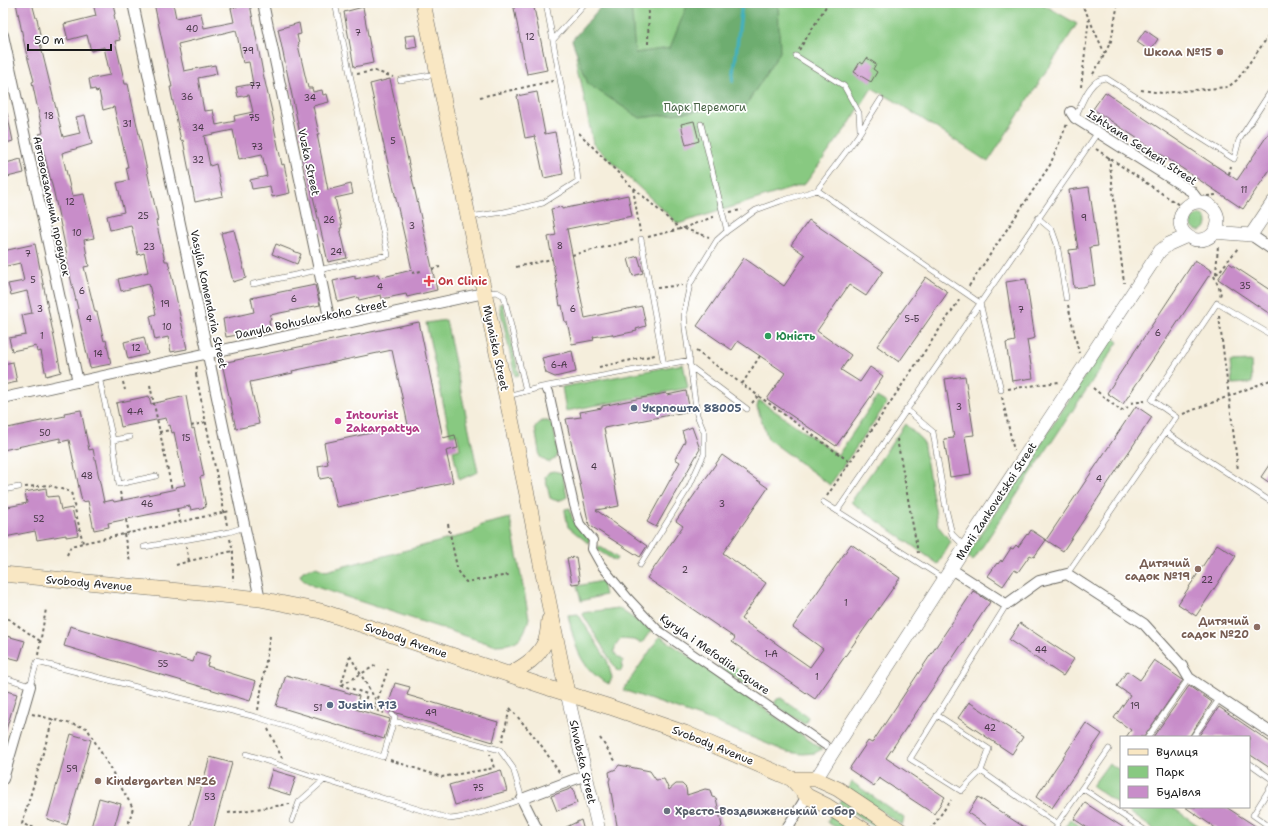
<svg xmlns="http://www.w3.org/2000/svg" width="1276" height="834" font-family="'Shantell Sans',sans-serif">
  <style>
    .green { fill: #88c981; stroke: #52724e }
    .forest { fill: #6ead6f; stroke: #456446 }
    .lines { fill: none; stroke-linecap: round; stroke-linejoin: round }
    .stream { stroke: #42b1be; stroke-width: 3.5 }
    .building { fill: #c88dc9; fill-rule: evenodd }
    .service-casing { stroke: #68665f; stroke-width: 6 }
    .pedestrian-casing { stroke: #68665f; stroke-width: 10 }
    .minor-casing { stroke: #68665f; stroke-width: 12 }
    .tertiary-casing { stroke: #68665f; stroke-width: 14 }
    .secondary-casing { stroke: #68665f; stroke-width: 16 }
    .path { stroke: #68665f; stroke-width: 2; stroke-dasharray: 3 3; stroke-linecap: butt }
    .service { stroke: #fff; stroke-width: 5 }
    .pedestrian { stroke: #fff; stroke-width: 8 }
    .minor { stroke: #fff; stroke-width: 10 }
    .tertiary { stroke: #fff; stroke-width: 13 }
    .secondary { stroke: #f9e7c3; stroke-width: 15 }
    .education-dot { fill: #8d6e63; stroke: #fff; stroke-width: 1.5 }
    .health-dot { fill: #e0444e; stroke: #fff; stroke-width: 1.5 }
    .leisure-dot { fill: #2e9e5b; stroke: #fff; stroke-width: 1.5 }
    .service-dot { fill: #5c6f8a; stroke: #fff; stroke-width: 1.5 }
    .hotel-dot { fill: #d1479c; stroke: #fff; stroke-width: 1.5 }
    .worship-dot { fill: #6b7280; stroke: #fff; stroke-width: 1.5 }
    .labels { text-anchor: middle; stroke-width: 3.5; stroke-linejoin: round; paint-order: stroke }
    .number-label { font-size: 9px; fill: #473847 }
    .education-label { font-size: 11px; font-weight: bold; fill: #785e54; stroke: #fff; text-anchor: end }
    .park-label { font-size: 11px; fill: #476144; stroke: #fff }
    .street-label { font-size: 11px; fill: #1c1c1c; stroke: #fff }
    .health-label { font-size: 11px; font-weight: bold; fill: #be3a42; stroke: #fff; text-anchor: start }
    .leisure-label { font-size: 11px; font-weight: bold; fill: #27864d; stroke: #fff; text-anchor: start }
    .service-label { font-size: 11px; font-weight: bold; fill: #4e5e75; stroke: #fff; text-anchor: start }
    .hotel-label { font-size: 11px; font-weight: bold; fill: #b23c85; stroke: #fff; text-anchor: start }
    .worship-label { font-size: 11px; font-weight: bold; fill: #5b616d; stroke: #fff; text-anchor: start }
  </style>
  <rect width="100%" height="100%" fill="#fff"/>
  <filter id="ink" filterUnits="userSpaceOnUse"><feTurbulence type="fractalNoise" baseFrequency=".025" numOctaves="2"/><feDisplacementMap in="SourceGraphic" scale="8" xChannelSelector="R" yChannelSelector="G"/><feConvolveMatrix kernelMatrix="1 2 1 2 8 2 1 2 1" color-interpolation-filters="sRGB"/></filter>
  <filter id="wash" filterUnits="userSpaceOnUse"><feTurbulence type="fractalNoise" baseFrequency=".012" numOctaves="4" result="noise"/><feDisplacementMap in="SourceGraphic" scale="16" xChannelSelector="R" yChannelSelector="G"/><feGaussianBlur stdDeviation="0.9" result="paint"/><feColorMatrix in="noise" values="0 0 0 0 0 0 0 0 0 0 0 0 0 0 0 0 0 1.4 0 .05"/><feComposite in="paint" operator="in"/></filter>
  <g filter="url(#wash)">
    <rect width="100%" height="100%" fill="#f5eedc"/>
    <!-- green -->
    <path class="green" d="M618,3H1041L1077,24L988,162L895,101L872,88L849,124L805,184L678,224L593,144L576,56Z
      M1191 223a8 8 0 1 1 16 0a8 8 0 1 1-16 0Z
      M503,303L519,375L515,376L499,304Z
      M446,320L478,472L459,480L453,451L460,449L457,434L450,435L426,323Z
      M1111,336L1118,342L973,561L967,556Z
      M1251,361L1252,383L1232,384L1230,362Z
      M683,364L688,388L566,411L562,387Z
      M877,397L887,403L830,485L768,439L757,407L759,400L838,455Z
      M542,421H548L553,425L558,452L556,458L550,462H547L540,457L535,428L537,425Z
      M905,424L923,441L938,526L951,542L938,564L851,502Z
      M554,471L562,473L567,497C560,501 557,502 550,498L545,477L549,472Z
      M570,508L572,518L590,540L588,543L568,527L565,511V509Z
      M510,518L529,618C523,641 516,645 493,645L313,586L303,580L300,575L303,571L316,567L326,571L472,533L481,525Z
      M599,546L616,557L617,559L615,561L599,551L597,549Z
      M602,581L605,595L581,601L577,586Z
      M618,608L651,630L642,643L633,640L621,639C612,649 612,653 623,661L622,669L620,671H617L582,613Z
      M578,614L607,660L612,678L609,684C579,669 575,645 568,615Z
      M660,636L822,749L815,753L803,754L787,752L717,723L623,690Z
      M725,660L750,678L752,681L749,685H746L722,669L719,665L722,661Z
      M781,698L808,717L806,723L804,724L775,705V702L777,699Z
      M1109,763L1121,771V806L1092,786Z
      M852,782L904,818L902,825L847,789Z
      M842,799L890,831H880L839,803Z
      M1122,807H1172L1206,831H1156Z
      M831,815L858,831H842L827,822Z
      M1070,819L1086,831H1064Z"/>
    <!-- forest -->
    <path class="forest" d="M604,3H631L635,53L670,48L688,3H778L780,52L746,105L640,118L588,84L572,40Z"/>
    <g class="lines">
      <!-- stream -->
      <path class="stream" d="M733,81L742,3"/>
    </g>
    <g id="blocks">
      <!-- building -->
      <path class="building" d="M16,3H32L36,18H37L40,35H38L63,137L80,133L76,117L85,115L92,144L62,153L72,196L84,194L94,238L84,240L89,266L84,267L95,312H97L104,341L106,340L111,364L90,368L77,310L78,309L71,280L66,255H67L54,193L39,134L43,133L32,82L34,81L26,52Z
        M93,3H113L115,14L114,15L120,40L115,41L116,45L125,84H128L132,103L158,220L156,221L165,261H168L173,282L187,349L171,352L168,337L155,340L150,316L156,314L149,284L121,291L118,279L148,272L144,253L138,255L131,225L110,230L107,216L124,212L117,183L129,180L126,167H128L114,107L103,110L99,91L96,92L95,89L91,90L89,79L110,75L104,47L91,51L87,35L68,40L64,24L96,16Z
        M154,3H173L176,18L201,13L204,28L234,22L231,8L250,4L263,73L274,121L273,122L282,165L284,164L290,193L272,197L270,186L252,189L250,180L267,176L262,154L239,159L233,130L204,136L210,166L216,164L223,196L195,202L183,140L181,141L170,87H172ZM236,30L243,63L249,62L253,84L236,87L238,97L249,95L253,112L234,116L235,121L216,125L213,110L204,111L198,78L217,74L215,65L184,71L178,44Z
        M513,3H533L547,70L527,74Z
        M363,7L373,63L354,67L344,12Z
        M299,23L301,34L297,35L299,44L298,45L308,88H312L313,92L322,90L323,95L327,94L329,102L313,106L319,134H317L328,190L351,184L353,194L335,198L342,228H340L347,258L328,262L304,157L308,156L303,138H301L298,124L278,29Z
        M1145,30L1158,39L1150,51L1137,42Z
        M415,35L417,47L407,49L405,36Z
        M867,58L876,64L873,69L877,72L871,82L854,72L860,62L863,64Z
        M390,79L437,290L407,297L406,294L382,299L381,295L359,300L358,297L338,302L333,281L355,276V279L378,274L379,278L412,270L370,84Z
        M537,92L545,134L555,132L563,174L544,178L535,136L525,138L517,96Z
        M1105,92L1237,180L1273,127V165L1243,209L1093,109Z
        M7,113L13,141L3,144V114Z
        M694,121L699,141L686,145L681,124Z
        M21,159L24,173L3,178V169L7,168L6,163Z
        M1089,187L1098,246L1090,247L1095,285L1074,288L1069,250L1078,249L1069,190Z
        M628,195L632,216L567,229L585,318L642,306L646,326L636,329L637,331L613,336L612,334L593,337L594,340L572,344L567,322H565L562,305L560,306L556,284H557L548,237L556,235L551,209L562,207V209Z
        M809,220L883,271L866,296L849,285L817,331L851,355L841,370L860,382L870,367L883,376L873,391L874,392L836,446L767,399L785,373L738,341L732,350L697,326L744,258L784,286L805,255L791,245Z
        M234,230L246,278L233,282L221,233Z
        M35,244L61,372L46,376L41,351L37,352L36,346L12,351L9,338L26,335L22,315L32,313L27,291L11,295L8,284L24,281L20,263L3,267V251Z
        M276,244L301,254L297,264L272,254Z
        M638,256L643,273L633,276L628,259Z
        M1195,260L1212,271L1123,404L1107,393Z
        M1229,263L1273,292V316L1218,279Z
        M926,277L948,292L899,362L877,346Z
        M1026,279L1035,338L1027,340L1033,378L1012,381L1006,343L1015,341L1006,282Z
        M315,285L320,305L270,315L271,320H269L270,326L243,332V334L226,337L223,319L254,312L251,298Z
        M419,322L443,438L455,435L458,448L446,451L453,482L337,507L331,477L320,479L318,466L328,464L324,443L408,425L392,350L292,371L293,373L250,382L259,424L236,429L222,363Z
        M144,337L148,354L128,359L124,342Z
        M572,351L576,372L555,377L546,373L542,358Z
        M13,362L17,382L3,385V364Z
        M965,376L974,435L965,436L971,474L950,477L944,439L954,438L945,379Z
        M686,391L690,411L604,428L619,506L596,510L647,546L640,557L589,525L566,419L581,417L580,412L602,408V406L666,393L667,395Z
        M149,396L151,404L186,396L192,429L194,428L204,476L200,477L206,507L191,510L190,506L108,523L109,527L94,530L88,501L82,502L69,440L60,442V438L3,450V429L65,416L64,413L81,410L89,450L93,449L104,502L113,500L114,502L176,489L175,487L185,485L174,432L172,433L170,425L168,426L166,418L121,427L116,403Z
        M1136,406L1152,417L1063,551L1046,540Z
        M692,427L700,449L656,527L647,522L680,462L675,459L685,441L682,431Z
        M722,455L768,488L723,553L766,583L741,619L810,667L823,649L793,627L851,544L900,578L815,699L732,642L735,638L647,578L683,526L676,521Z
        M1273,459V485L1261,477Z
        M46,488L47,497L58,496L61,510L72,508L78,535L66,537V535L37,540L35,531L5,537L3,527V508L27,503L25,492Z
        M1031,530L1046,540L1034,557L1030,555L1018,572L1014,570L1003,586L988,576L997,563L998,564L1001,560L1002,562L1011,548L1013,549L1016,545L1018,547L1027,534L1028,535Z
        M1217,544L1236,556L1196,616L1178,604Z
        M576,557L580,583L572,584L567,558Z
        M973,591L990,602L886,758L945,797L934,814L879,778L874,786L849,769L868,741L872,743Z
        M1020,623L1074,659L1063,676L1009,640Z
        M70,626L193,662L196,652L210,656L207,666L256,681L250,701L64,646Z
        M3,635L25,641L19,660L3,656Z
        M1154,660L1183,680L1144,737H1126L1131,730L1114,718L1130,695L1117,686L1127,671L1140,680Z
        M286,675L359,696L355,709L390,719L384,739L276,706Z
        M395,683L410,687L407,695L498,722L493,742L387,710Z
        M1189,686L1212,702L1189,737H1153Z
        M3,690L17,694L5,733L3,732Z
        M969,702L1023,737L1012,754L958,718Z
        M1219,707L1273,744V770L1249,754V737H1198Z
        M1086,723L1102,734L1052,808L1036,797Z
        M71,734L91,740L67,825L47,819Z
        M210,757L232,763L213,831H189Z
        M619,765L650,771L656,780L664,779L669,790L676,784H682L686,788L687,795L705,789L710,790L712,797L716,798L722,826L718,831H618L609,781L610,779L609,772L616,769Z
        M272,770L296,777L290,795L267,788Z
        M501,770L507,791L455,805L449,785Z
        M573,788L577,803L557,811L551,796Z
        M978,797L1030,831H995L968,813Z
        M99,798L121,804L113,831H90Z
        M1085,803L1129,831H1092L1074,819Z
        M1185,807H1226L1263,831H1220Z
        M581,820L584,831H558Z"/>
    </g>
  </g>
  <g filter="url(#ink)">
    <use href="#blocks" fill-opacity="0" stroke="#68665f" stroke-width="1"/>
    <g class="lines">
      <defs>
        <path id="service" d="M553,40L586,3
          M796,56L844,86L859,113L860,130
          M400,80L437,74
          M1075,118C1082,104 1089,79 1106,78L1234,159L1239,140L1273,88
          M701,124L727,231
          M817,190L980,303L1001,390
          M469,217L504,212L543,203L578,181L577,172L546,3
          M1038,218L1052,230L1057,244L1066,298
          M641,239L664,365
          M253,284L388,255L335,3
          M486,293L497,292L504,296L526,391
          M691,367L747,409
          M99,377L113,440L119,484L156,476
          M507,396L542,387L690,360
          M906,409L933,432L946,509L952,534L965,547
          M1165,432L1273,503
          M113,440L130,437
          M3,490L19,487
          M823,502L944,579
          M837,511L1098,132
          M144,547L229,532L245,527
          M640,565L689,487L704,454V432L697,415L685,328L684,312L690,284L717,240L727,231L756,210L781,201L817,190L857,137L881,99
          M1067,574L1176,417L1152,400L1217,303L1273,336
          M3,677L30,686L37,662L256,717L383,757L395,717L392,715
          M937,715L989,749L981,771L961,791L910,759L1005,607L1007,604
          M1148,737L1189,678
          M1193,737L1220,698
          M246,754L324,780L450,819C475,816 498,808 522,799L513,768L500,750L394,721
          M1249,763L1273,780
          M981,771L1057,824
          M1273,783L1253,815L1273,829
          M1082,788L1146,831
          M292,821L299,802L324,780
          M1056,831L1057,824L1109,749"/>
        <path id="pedestrian" d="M546,390L549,392L574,505L580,524L593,540L592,549L601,565L628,598L658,630L825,745"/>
        <path id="minor" d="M133,3L260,599
          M263,3L331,327
          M3,35L78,382
          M1071,112L1075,118L1191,191L1200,203
          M1251,235L1273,250
          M3,398L484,293
          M951,569L1004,603L1007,604L1039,581L1067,574L1144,624L1182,666L1189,678L1273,734
          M3,779L30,686
          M538,831L522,799L586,775
          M785,831L798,811L807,796"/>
        <path id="tertiary" d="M1180 221a19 19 0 1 1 38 0a19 19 0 1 1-38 0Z
          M1214,232L1251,235L1273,202
          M567,693L599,831
          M816,779L850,725L965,547L1160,251L1169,244L1187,236"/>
        <path id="secondary" d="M423,3L529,504L567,693
          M3,574L232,596L260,599L321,611L549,688L610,707L685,733L792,779L807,796L827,806L866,831
          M510,674C524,666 538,658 545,642C548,636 548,627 549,620
          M792,779H816L838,789L901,831"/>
      </defs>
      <!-- service casing -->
      <use href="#service" class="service-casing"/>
      <!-- pedestrian casing -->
      <use href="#pedestrian" class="pedestrian-casing"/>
      <!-- minor casing -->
      <use href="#minor" class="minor-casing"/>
      <!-- tertiary casing -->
      <use href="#tertiary" class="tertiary-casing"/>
      <!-- secondary casing -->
      <use href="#secondary" class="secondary-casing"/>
      <!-- path -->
      <path class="path" d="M1080,3L1086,12L1105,54
        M648,44L649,3
        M799,50L828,3
        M357,74L375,71L393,77
        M1093,74L1102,59L1111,41L1118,3
        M1081,87L1089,18
        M1141,90L1162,93L1228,87L1237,80L1273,30
        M480,97L553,81
        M579,133L633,188L640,232
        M1096,149L1179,205L1187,201
        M1109,157L1124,283
        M1229,174L1231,166
        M634,188L680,229H685L709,237
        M1207,196L1216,195L1218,192
        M730,212L742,210
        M648,237L680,229L716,216
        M572,255L634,240
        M516,267L552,259
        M432,269L440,267
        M412,273L421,271
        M1216,274L1219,272L1238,248
        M1216,274L1218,245
        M1214,276L1221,292L1220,296
        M969,286L1050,165L1067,124
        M657,288L682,285
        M1068,305L1079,353
        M1219,316L1238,470
        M696,351L742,384
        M760,356L742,384L850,462
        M599,367L655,355
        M196,375L197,366
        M196,375L227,525
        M123,382L125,390
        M150,385L172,490
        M1093,388L1121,411L1128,407
        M1008,389L1059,382
        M1002,397L1014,451
        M752,403L758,396
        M1131,403L1145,401
        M1183,414L1273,379
        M191,426L206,422
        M159,432L171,430
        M897,439L918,553
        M25,487L48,485L71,492L83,543
        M120,492L122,500
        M827,496L960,299
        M177,509L180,522
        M126,520L129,533
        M448,524L458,572L466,582L509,575
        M124,534L130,562
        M230,539L233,551V581
        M186,546L189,561
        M67,555L71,546L83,543L230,511
        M176,565L189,561L233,551
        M3,615L40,641
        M38,655L46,609
        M350,656L341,685L367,694L364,706L384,713
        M350,656L377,702
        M342,685L376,665
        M510,708L539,742L561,775
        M258,710L270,636
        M374,710L388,669
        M32,714L87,728L133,808L126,831
        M268,729L282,758
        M600,738L616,762
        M502,742L510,708
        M390,760L442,777L494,768L490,754
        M228,813L290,804
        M930,830L951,800
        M45,831L22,824L53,719"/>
      <!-- service -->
      <use href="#service" class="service"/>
      <!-- pedestrian -->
      <use href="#pedestrian" class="pedestrian"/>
      <!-- minor -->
      <use href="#minor" class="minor"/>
      <!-- tertiary -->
      <use href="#tertiary" class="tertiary"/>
      <!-- secondary -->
      <use href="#secondary" class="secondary"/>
    </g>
  </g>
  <!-- markers -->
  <g class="education-dot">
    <circle cx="1220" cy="52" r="4"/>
    <circle cx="1198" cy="569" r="4"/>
    <circle cx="1257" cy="627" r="4"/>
    <circle cx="98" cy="781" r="4"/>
  </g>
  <path class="health-dot" d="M427 275h4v4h4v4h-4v4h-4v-4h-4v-4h4z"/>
  <circle class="leisure-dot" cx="768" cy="336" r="4"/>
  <g class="service-dot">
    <circle cx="634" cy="408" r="4"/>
    <circle cx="330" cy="705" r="4"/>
  </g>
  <circle class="hotel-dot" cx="338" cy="421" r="4"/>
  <circle class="worship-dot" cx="667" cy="811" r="4"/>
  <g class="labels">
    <!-- number labels -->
    <g class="number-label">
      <text x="192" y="32">40</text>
      <text x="358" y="36">7</text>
      <text x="530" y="40">12</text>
      <text x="248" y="54">79</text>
      <text x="255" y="89">77</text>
      <text x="187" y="100">36</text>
      <text x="310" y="101">34</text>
      <text x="49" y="119">18</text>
      <text x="254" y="121">75</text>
      <text x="127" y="127">31</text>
      <text x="198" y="131">34</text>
      <text x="393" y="144">5</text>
      <text x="257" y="150">73</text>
      <text x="198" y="163">32</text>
      <text x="1244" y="193">11</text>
      <text x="70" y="205">12</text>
      <text x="143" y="219">25</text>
      <text x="1084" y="221">9</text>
      <text x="329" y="223">26</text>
      <text x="412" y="229">3</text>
      <text x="77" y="236">10</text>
      <text x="560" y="249">8</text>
      <text x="149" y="250">23</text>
      <text x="336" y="255">24</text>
      <text x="28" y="257">7</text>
      <text x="33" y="283">5</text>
      <text x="1245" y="289">35</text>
      <text x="380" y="290">4</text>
      <text x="82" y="294">6</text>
      <text x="294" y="302">6</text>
      <text x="165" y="307">19</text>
      <text x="40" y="312">3</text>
      <text x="573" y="312">6</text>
      <text x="1021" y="313">7</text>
      <text x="89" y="322">4</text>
      <text x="912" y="322">5-Б</text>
      <text x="167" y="330">10</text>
      <text x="1158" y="336">6</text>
      <text x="42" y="339">1</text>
      <text x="136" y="351">12</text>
      <text x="98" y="357">14</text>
      <text x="559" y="368">6-А</text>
      <text x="959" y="410">3</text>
      <text x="135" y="415">4-А</text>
      <text x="45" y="436">50</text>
      <text x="186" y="441">15</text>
      <text x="594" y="470">4</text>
      <text x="87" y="479">48</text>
      <text x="1099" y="482">4</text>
      <text x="147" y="507">46</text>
      <text x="722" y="507">3</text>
      <text x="39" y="522">52</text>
      <text x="685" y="573">2</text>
      <text x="1207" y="583">22</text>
      <text x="846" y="606">1</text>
      <text x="1041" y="653">44</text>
      <text x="771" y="657">1-А</text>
      <text x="163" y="667">55</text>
      <text x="817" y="680">1</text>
      <text x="1135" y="709">19</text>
      <text x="318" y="711">51</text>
      <text x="431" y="716">49</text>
      <text x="990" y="731">42</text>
      <text x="72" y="772">59</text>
      <text x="478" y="791">75</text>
      <text x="210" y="800">53</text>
    </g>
    <!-- education labels -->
    <g class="education-label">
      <text x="1212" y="56">Школа №15</text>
      <text x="1190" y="567">Дитячий<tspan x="1190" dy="13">садок №19</tspan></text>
      <text x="1249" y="625">Дитячий<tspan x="1249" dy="13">садок №20</tspan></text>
      <text x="106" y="785" text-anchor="start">Kindergarten №26</text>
    </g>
    <!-- park labels -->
    <g class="park-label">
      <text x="705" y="111">Парк Перемоги</text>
    </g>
    <!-- street labels -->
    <g class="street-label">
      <text transform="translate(1142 147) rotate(33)" y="4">Ishtvana Secheni Street</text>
      <text transform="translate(309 162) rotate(78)" y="4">Vuzka Street</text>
      <text transform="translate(52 206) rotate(78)" y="4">Автовокзальний провулок</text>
      <text transform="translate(209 299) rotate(78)" y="4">Vasylia Komendaria Street</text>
      <text transform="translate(311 319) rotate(-12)" y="4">Danyla Bohuslavskoho Street</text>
      <text transform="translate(496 348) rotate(78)" y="4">Mynaiska Street</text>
      <text transform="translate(996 501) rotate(-57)" y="4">Marii Zankovetskoi Street</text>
      <text transform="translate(89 583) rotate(5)" y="4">Svobody Avenue</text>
      <text transform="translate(406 640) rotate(19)" y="4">Svobody Avenue</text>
      <text transform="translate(715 654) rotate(35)" y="4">Kyryla i Mefodiia Square</text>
      <text transform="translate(713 745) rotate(22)" y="4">Svobody Avenue</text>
      <text transform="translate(583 762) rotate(77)" y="4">Shvabska Street</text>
    </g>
    <!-- health labels -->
    <g class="health-label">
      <text x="438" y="285">On Clinic</text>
    </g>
    <!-- leisure labels -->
    <g class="leisure-label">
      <text x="776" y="340">Юність</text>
    </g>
    <!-- service labels -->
    <g class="service-label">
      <text x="642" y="412">Укрпошта 88005</text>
      <text x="338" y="709">Justin 713</text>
    </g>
    <!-- hotel labels -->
    <g class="hotel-label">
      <text x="346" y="419">Intourist<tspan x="346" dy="13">Zakarpattya</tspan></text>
    </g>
    <!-- worship labels -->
    <g class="worship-label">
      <text x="675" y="815">Хресто-Воздвиженський собор</text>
    </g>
  </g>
  <!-- margin -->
  <rect width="1276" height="834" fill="none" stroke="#fff" stroke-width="16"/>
  <!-- legend -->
  <rect x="1120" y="736" width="130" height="72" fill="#ffffff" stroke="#a4a4a4"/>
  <rect x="1128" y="749" width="20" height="6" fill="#f9e7c3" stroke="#a4a4a4"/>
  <text x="1156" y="756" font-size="12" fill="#1c1c1c">Вулиця</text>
  <rect x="1128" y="766" width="20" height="12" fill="#88c981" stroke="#a4a4a4"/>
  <text x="1156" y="776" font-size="12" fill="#1c1c1c">Парк</text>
  <rect x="1128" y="786" width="20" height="12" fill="#c88dc9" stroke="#a4a4a4"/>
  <text x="1156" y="796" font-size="12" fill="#1c1c1c">Будівля</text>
  <!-- scale -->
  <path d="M28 44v6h83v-6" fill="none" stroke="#1c1c1c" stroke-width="2"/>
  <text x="34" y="44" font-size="12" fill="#1c1c1c" stroke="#ffffff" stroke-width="3" paint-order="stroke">50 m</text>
</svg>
